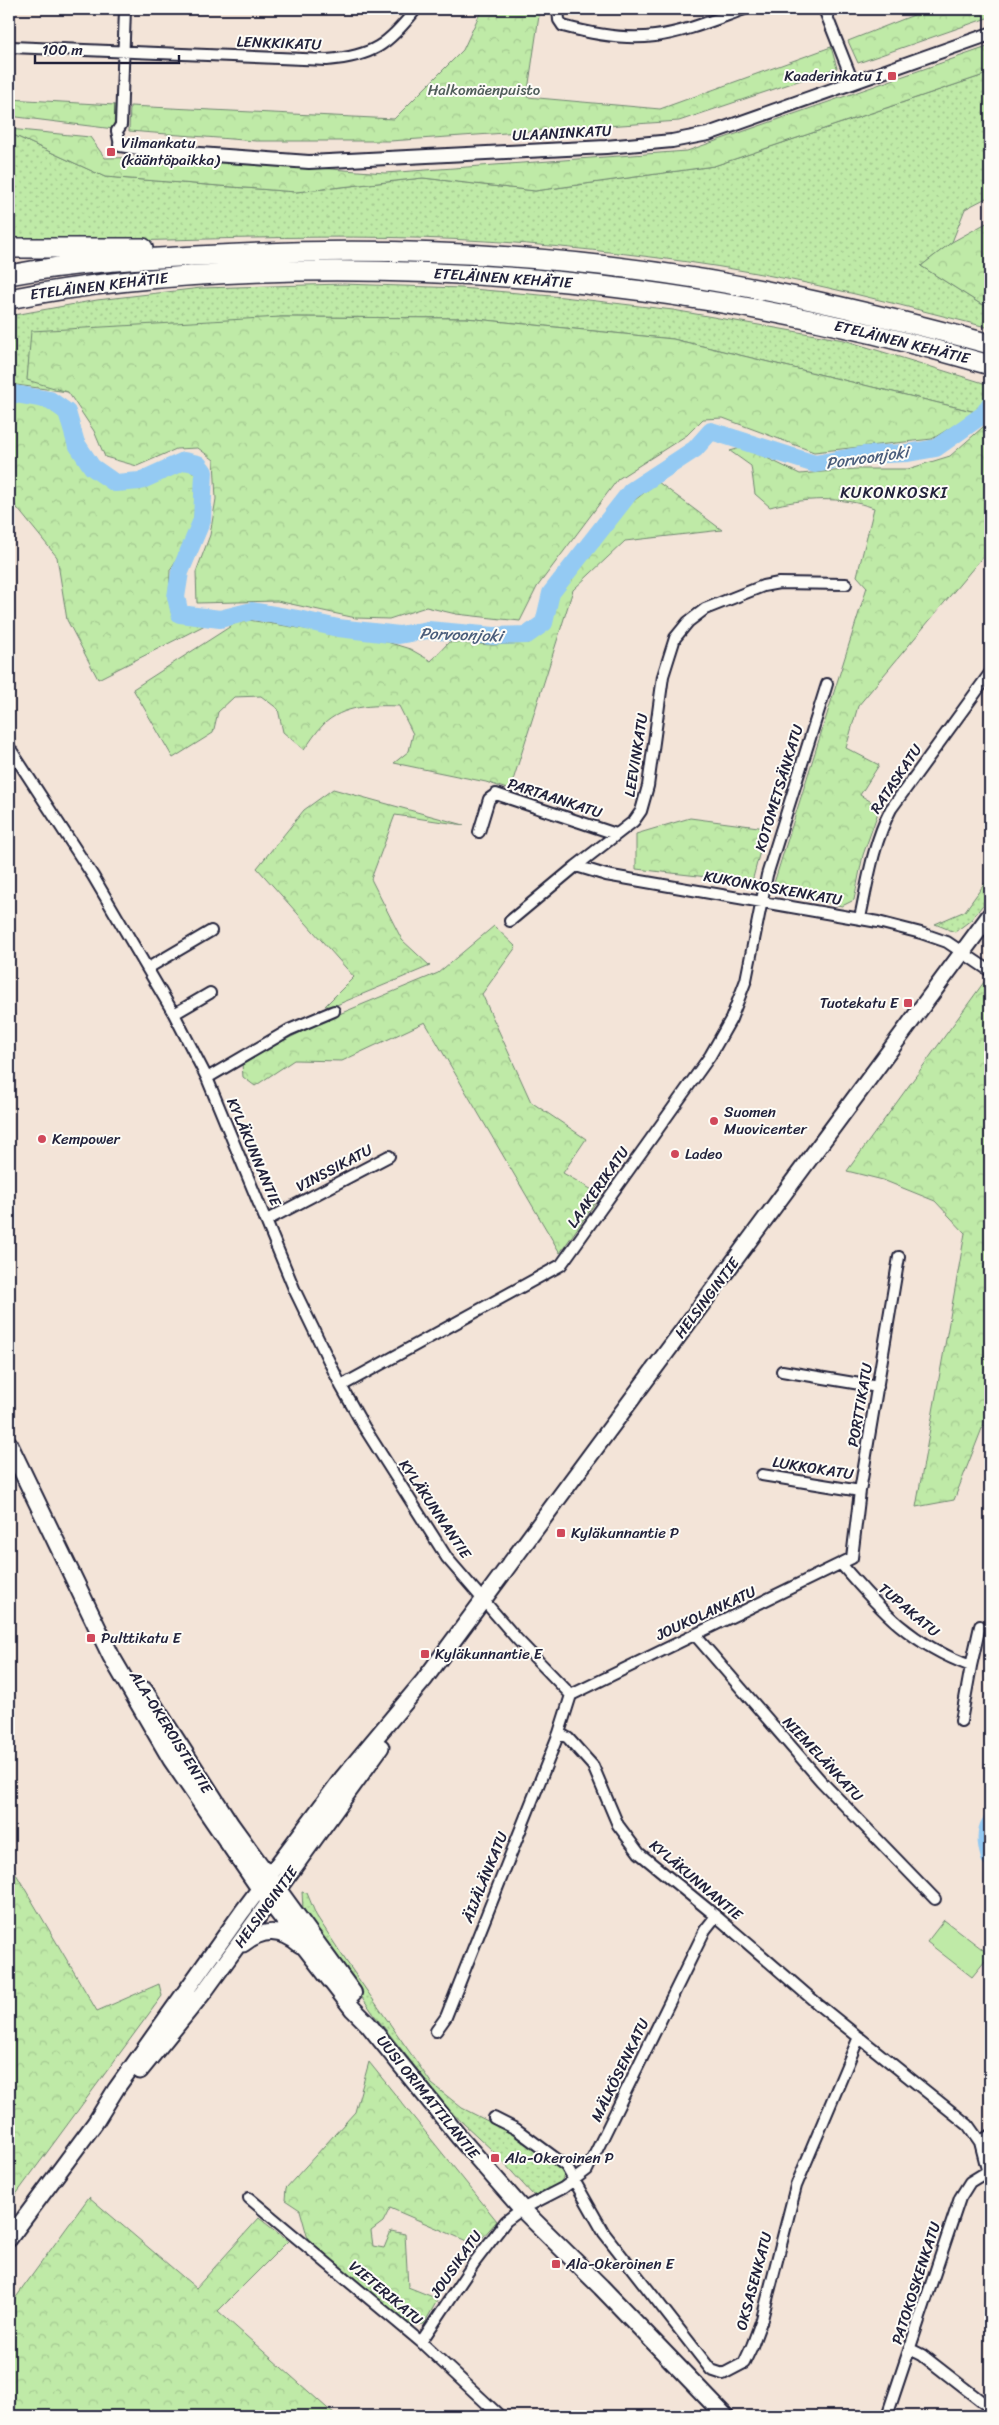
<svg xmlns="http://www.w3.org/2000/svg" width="999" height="2425" font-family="Sriracha,sans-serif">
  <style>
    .grass { fill: url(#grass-dots); stroke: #708671 }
    .forest { fill: url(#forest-crowns); stroke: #708671 }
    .garden { fill: #bfeaa7; stroke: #708671 }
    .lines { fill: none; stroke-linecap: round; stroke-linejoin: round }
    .river { stroke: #94caf3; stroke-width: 18 }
    .minor-casing { stroke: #22223b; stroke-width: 14 }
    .tertiary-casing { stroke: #22223b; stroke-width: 16 }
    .secondary-casing { stroke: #22223b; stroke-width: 19 }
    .primary-casing { stroke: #22223b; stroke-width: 20 }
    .motorway-casing { stroke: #22223b; stroke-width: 22 }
    .minor { stroke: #fdfcf7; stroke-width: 10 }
    .tertiary { stroke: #fdfcf7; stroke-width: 12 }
    .secondary { stroke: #fdfcf7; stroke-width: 15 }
    .primary { stroke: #fdfcf7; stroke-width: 16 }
    .motorway { stroke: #fdfcf7; stroke-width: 19 }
    .poi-dot { fill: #d1495b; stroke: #fdfcf7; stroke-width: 2 }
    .labels { text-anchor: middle; stroke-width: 4; stroke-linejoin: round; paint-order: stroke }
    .street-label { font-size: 15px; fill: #22223b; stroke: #fdfcf7 }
    .poi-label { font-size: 15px; fill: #22223b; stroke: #fdfcf7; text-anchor: start }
    .park-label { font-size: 15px; fill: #515e5b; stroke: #fdfcf7 }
    .water-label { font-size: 16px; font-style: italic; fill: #4a5d7b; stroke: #fdfcf7 }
    .neighbourhood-label { font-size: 16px; letter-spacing: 1px; fill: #22223b; stroke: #fdfcf7 }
  </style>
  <defs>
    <pattern id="grass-dots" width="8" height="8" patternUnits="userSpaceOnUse" patternTransform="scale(1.25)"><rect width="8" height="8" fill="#bfeaa7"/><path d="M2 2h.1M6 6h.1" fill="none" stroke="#a4c891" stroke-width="1.8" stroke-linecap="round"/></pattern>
    <pattern id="forest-crowns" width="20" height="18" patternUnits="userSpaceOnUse" patternTransform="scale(1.25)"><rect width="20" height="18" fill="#bfeaa7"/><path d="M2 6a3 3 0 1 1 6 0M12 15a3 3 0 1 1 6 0" fill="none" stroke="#a4c891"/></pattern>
  </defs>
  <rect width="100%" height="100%" fill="#f3e4d8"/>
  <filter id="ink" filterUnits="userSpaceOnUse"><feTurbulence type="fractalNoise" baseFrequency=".02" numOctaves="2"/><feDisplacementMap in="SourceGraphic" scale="10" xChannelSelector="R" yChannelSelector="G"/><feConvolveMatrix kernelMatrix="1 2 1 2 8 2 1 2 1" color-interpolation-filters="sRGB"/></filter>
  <g filter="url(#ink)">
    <!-- grass -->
    <path class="grass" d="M990,73V196L965,209L952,242L921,266L979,303L990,307V328C931,313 871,297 811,284C729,266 644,255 561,247C377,228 192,242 9,243V133L105,177L296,192L423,178L535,191L714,166Z
      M343,284L461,288L563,297L673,310L844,340L990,385V394L976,412L673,339L466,318L280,317L68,392L9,384V316L97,300L201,288Z
      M990,876V896L971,920L955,932L935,924L965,911Z
      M302,1892L307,1893L316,1915L346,1961L432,2084L462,2108L521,2138L565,2171C563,2185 552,2189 540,2196L533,2195L492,2150L450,2111L375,2016L311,1923L303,1909Z"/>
    <!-- forest -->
    <path class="forest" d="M482,9H540L527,97L660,109L831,47L837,68L679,121L390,141H256L129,131L130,106L394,119L463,50Z
      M929,9H990V17L858,63L848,41Z
      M990,46V73L714,166L535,191L423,178L296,192L105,177L9,133V129L90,137L105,158L167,157L385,173L687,151Z
      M9,99L115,105L114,129L9,116Z
      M990,221V307L979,303L921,266L952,242Z
      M281,317L466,318L673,339L976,412L932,439L814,452L723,418L703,419L687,435L618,479L537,587L520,621L456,614L426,607L389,619L356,618L277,601L197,603L196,572L210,535L216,499L214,460L198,448L176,449L137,466L105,457L94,431L68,392L27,380L31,331Z
      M9,398L47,406L61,418L71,445L88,469L111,487L143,486L186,466L196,475L194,521L188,541L170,570L169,601L172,616L181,620L213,621L98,679L67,620L57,557L9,498Z
      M990,421V548L858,706L846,748L879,765L860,795L880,807L863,855L854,900L842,906L777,892L774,883L867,587L857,576L874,508C842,496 802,498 770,507L755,494L751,466L730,451L744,447L800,474L856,469H908L950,456Z
      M658,482L722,530L625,541L573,590L510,790L486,782L394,763L409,751L413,734L399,706C373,705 343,705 323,725C316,732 310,742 304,750L283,732L278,709L261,696L234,697L218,712L213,733L173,758L133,689L242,619L387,642L410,649L431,661L449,642L492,645L529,643L550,628L555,600L587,555L622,510Z
      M333,789L464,825L395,815L371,879L402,940L430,966L334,1006H325L354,977L257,868L304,810Z
      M690,818L766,828L752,882L636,869V834Z
      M494,926L516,947L482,994L531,1102L586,1139L563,1173L601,1195L560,1253L425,1022L342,1061L294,1060L255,1086L243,1077L242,1064L283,1041L332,1017L438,973Z
      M984,982L990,986V1408L954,1500L916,1507L965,1233L935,1201L883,1180L847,1171Z
      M9,1862L97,2011L159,1984L162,1996L9,2204Z
      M369,2062L497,2221L476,2245L390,2208L383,2222L371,2231L373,2246L384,2248L391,2231L405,2234L408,2287L438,2299L424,2324L408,2326L308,2239L300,2210L285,2200L286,2188L355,2112Z
      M89,2197L196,2288L259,2218L288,2241L218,2311L336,2416H9V2307Z"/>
    <!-- garden -->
    <path class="garden" d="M944,1920L990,1955L972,1977L927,1942Z"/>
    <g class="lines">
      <!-- river -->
      <path class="river" d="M9,393L50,400L67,412L76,443L92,467L115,483L140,481L184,461L198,464L204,472L202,520L180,572L176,597L180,614L220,619L252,611L298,619L338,628L399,635L428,630L494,636L527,635L544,623L551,593L631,491L695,449L711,431L815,464L863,455L908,453L936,448L984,414L990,404
        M990,1824C984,1833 987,1848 990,1858"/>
      <defs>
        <path id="minor" d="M558,9L559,20L563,26C592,34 625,40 655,36C686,32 716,19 745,9
          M824,9L853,82
          M11,47L327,60C373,56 388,45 416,9
          M120,145L117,131L121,125L125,9
          M9,747L93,876L174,1014L207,1078L295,1291L341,1386L364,1427L447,1558L517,1639L571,1695
          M479,832L489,799L496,794L616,834
          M576,866L606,875L878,922L921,933L947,942L990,971
          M860,918C868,880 873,844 891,809L990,673
          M510,921L576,866L634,821L641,811L648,786L663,676L675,638L688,622L705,609L763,586L779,583L846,584
          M148,968L211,931
          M174,1014L210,993
          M207,1078L289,1030L334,1011
          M267,1220L389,1156
          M782,1371L878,1387
          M341,1386L561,1265L710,1056L731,1019L746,980L767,875L827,684
          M762,1475L860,1491
          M841,1564C882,1612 911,1644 971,1666L961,1721
          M695,1635L821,1781L935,1899
          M971,1666L980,1626
          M571,1695L559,1733L568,1738L593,1766L618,1825L639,1853L716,1916L820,2006L968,2125L980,2142L990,2181
          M571,1695L852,1558L860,1491L899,1257
          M436,2031L446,2017L559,1733
          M494,2118L516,2129L566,2166L604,2233L711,2370L723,2374L744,2363L752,2346L762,2319L796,2186L859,2037
          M980,2142L990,2135
          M249,2198L421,2342L500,2416
          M421,2342L474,2263L506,2221L522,2209L563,2188L587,2170L705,1930L716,1916
          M910,2349L922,2355L990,2408
          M887,2416L960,2198L970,2182L988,2171"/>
        <path id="tertiary" d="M120,145L158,151L309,162L606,147L672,141L708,134L990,34"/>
        <path id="secondary" d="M243,1944C262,1929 281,1928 300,1945
          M140,2071L204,1992L381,1747
          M9,2239L95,2123L116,2089L242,1912L343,1777L424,1680L990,915"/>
        <path id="primary" d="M9,1444L111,1656L171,1759L260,1889L353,2009L368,2024L459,2137L522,2209L601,2287L725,2416
          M144,1690L231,1825L353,1993"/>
        <path id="motorway" d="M9,248H143
          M9,275C77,262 148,258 217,255C399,245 584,255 762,290C839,305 915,324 990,344
          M9,299C103,280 200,273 296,271C531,267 765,299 990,365"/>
      </defs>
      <!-- minor casing -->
      <use href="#minor" class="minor-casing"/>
      <!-- tertiary casing -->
      <use href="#tertiary" class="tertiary-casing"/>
      <!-- secondary casing -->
      <use href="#secondary" class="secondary-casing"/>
      <!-- primary casing -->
      <use href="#primary" class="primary-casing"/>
      <!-- motorway casing -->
      <use href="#motorway" class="motorway-casing"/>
      <!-- minor -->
      <use href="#minor" class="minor"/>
      <!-- tertiary -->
      <use href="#tertiary" class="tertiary"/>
      <!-- secondary -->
      <use href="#secondary" class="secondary"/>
      <!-- primary -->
      <use href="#primary" class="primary"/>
      <!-- motorway -->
      <use href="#motorway" class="motorway"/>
    </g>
  </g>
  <!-- markers -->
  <g class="poi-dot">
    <rect x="887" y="71" width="10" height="10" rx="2.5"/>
    <rect x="106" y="147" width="10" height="10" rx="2.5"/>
    <rect x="903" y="998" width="10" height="10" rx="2.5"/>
    <circle cx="714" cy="1121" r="5"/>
    <circle cx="42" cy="1139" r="5"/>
    <circle cx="675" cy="1154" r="5"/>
    <rect x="556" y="1528" width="10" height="10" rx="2.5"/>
    <rect x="86" y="1633" width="10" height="10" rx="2.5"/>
    <rect x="420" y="1649" width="10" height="10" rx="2.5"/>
    <rect x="490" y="2153" width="10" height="10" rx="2.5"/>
    <rect x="551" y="2259" width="10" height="10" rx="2.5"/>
  </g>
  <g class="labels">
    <!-- street labels -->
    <g class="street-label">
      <text transform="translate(279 43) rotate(2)" y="5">LENKKIKATU</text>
      <text transform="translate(562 133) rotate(-3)" y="5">ULAANINKATU</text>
      <text transform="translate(503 278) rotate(4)" y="5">ETELÄINEN KEHÄTIE</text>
      <text transform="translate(99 286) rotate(-7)" y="5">ETELÄINEN KEHÄTIE</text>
      <text transform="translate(902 342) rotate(14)" y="5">ETELÄINEN KEHÄTIE</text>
      <text transform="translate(636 755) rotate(-81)" y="5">LEEVINKATU</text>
      <text transform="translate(896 779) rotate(-56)" y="5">RATASKATU</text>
      <text transform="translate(779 788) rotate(-73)" y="5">KOTOMETSÄNKATU</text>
      <text transform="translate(555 798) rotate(18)" y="5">PARTAANKATU</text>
      <text transform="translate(773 888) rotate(10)" y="5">KUKONKOSKENKATU</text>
      <text transform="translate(254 1152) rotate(67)" y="5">KYLÄKUNNANTIE</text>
      <text transform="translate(334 1168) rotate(-28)" y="5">VINSSIKATU</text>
      <text transform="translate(598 1187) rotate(-55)" y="5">LAAKERIKATU</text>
      <text transform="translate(707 1298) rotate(-53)" y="5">HELSINGINTIE</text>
      <text transform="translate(860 1405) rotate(-80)" y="5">PORTTIKATU</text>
      <text transform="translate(813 1468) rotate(9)" y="5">LUKKOKATU</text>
      <text transform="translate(435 1509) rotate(56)" y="5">KYLÄKUNNANTIE</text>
      <text transform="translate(909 1610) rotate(40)" y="5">TUPAKATU</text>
      <text transform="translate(706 1613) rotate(-25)" y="5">JOUKOLANKATU</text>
      <text transform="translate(171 1732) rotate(58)" y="5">ALA-OKEROISTENTIE</text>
      <text transform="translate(823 1759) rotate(47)" y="5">NIEMELÄNKATU</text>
      <text transform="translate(485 1877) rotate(-68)" y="5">ÄIJÄLÄNKATU</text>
      <text transform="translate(696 1880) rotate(40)" y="5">KYLÄKUNNANTIE</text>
      <text transform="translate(266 1907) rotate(-54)" y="5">HELSINGINTIE</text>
      <text transform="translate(620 2070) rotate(-64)" y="5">MÄLKÖSENKATU</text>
      <text transform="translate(428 2097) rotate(51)" y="5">UUSI ORIMATTILANTIE</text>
      <text transform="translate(456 2264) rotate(-55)" y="5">JOUSIKATU</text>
      <text transform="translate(754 2281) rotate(-75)" y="5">OKSASENKATU</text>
      <text transform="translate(916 2283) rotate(-72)" y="5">PATOKOSKENKATU</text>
      <text transform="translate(386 2293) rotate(40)" y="5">VIETERIKATU</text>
    </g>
    <!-- poi labels -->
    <g class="poi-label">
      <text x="882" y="81" text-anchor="end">Kaaderinkatu I</text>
      <text x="121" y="148">Vilmankatu<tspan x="121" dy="17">(kääntöpaikka)</tspan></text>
      <text x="898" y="1008" text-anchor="end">Tuotekatu E</text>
      <text x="724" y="1117">Suomen<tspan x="724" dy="17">Muovicenter</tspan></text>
      <text x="52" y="1144">Kempower</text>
      <text x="685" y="1159">Ladeo</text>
      <text x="571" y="1538">Kyläkunnantie P</text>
      <text x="101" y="1643">Pulttikatu E</text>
      <text x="435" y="1659">Kyläkunnantie E</text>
      <text x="505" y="2163">Ala-Okeroinen P</text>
      <text x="566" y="2269">Ala-Okeroinen E</text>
    </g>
    <!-- park labels -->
    <g class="park-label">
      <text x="484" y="95">Halkomäenpuisto</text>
    </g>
    <!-- water labels -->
    <g class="water-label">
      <text transform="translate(867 457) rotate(-8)" y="6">Porvoonjoki</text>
      <text transform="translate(461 634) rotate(2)" y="6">Porvoonjoki</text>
    </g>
    <!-- neighbourhood labels -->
    <g class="neighbourhood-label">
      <text x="894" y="498">KUKONKOSKI</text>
    </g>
  </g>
  <!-- margin -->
  <rect width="999" height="2425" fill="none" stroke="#fdfcf7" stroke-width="30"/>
  <rect x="15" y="15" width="969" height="2395" fill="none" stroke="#22223b" stroke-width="2" filter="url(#ink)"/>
  <!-- scale -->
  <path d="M35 55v8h144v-8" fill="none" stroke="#22223b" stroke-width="2.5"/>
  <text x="42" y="55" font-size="15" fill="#22223b" stroke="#fdfcf7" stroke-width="4" paint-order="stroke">100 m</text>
</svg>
